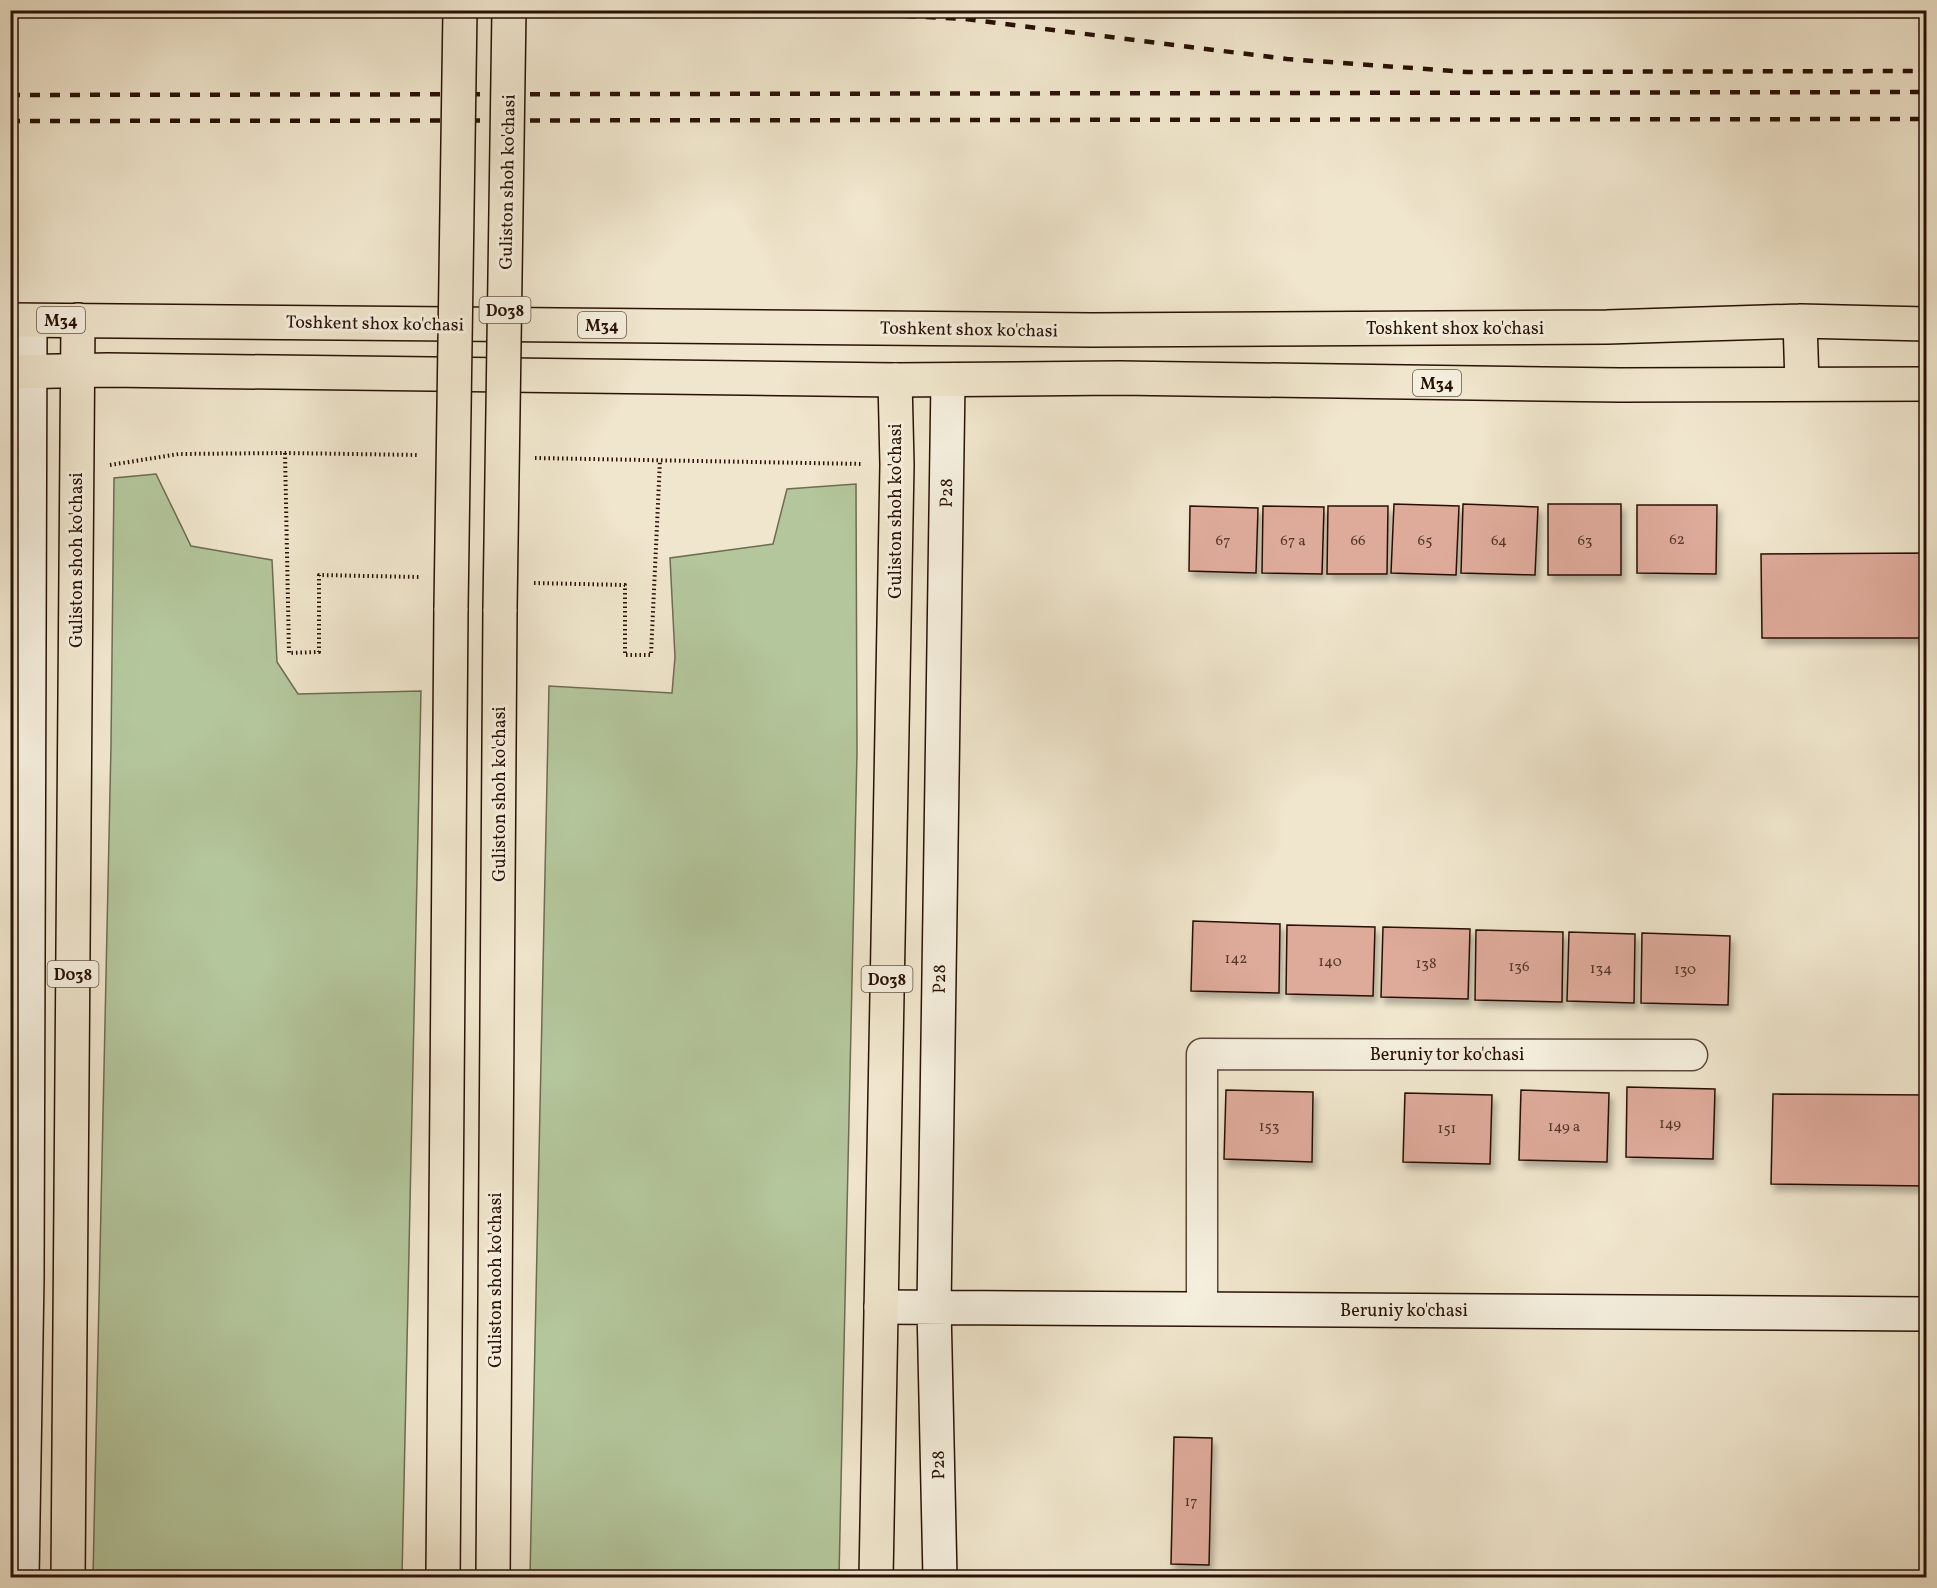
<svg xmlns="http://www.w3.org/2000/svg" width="1937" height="1588" font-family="Vollkorn,serif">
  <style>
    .green { fill: #b4c69c; stroke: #6e6c51; stroke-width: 1.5 }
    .building { fill: #deaa9a; stroke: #291106; stroke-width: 1.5; filter: url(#shadow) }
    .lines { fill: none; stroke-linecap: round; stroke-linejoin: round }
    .street-casing { stroke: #5b4638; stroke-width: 33 }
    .secondary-casing { stroke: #291106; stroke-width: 36 }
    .primary-casing { stroke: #291106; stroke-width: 36 }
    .highway-casing { stroke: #291106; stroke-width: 36 }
    .path { stroke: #291106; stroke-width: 4; stroke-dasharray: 1.5 3; stroke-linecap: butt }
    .street { stroke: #f5efde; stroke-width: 30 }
    .secondary { stroke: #f5efde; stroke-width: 33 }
    .primary { stroke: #f0e6cd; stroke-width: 33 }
    .highway { stroke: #f0e6cd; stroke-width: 33 }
    .rail { stroke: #291106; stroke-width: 4.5; stroke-dasharray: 10 10; stroke-linecap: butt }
    .primary-bridge-casing { stroke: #291106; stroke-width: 36; stroke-linecap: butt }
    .primary-bridge { stroke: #f0e6cd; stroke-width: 33 }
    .labels { text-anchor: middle; stroke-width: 6; stroke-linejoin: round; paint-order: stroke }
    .number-label { font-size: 15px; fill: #56372b }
    .shield { fill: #f5efde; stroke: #665447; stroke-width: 1.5 }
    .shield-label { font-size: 16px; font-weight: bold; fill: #291106 }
    .street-label { font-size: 18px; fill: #291106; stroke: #f5efde }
  </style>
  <defs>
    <filter id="shadow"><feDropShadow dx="3.5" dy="6" stdDeviation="3" flood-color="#0004"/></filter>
  </defs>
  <rect width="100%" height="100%" fill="#f0e6cd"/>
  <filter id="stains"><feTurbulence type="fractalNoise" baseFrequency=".00333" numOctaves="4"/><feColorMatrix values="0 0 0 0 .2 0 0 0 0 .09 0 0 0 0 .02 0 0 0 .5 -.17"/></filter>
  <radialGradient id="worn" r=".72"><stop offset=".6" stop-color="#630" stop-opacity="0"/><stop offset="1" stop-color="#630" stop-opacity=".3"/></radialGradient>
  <!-- green -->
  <path class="green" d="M156,474L191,546L272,560L277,662L298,694L421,691L402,1577H93L111,745L114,478Z
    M856,484L857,752L839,1577H530L549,686L672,693L675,657L670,558L773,544L787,489Z"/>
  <!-- building -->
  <path class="building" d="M1394,504L1459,506L1456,575L1391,573Z
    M1463,504L1538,507L1535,575L1461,573Z
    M1548,504H1621V575H1548Z
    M1637,505H1717L1716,574L1637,573Z
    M1190,506L1258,508L1256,573L1189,571Z
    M1263,506L1324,507L1322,574L1262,573Z
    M1328,506H1388L1387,574H1327Z
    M1926,553V638H1762L1761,554Z
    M1193,921L1280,924L1279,993L1191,991Z
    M1287,925L1375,927L1373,996L1286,994Z
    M1383,927L1470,929L1468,999L1381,997Z
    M1476,930L1563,932L1562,1002L1475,1000Z
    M1569,932L1635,934L1634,1003L1567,1001Z
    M1642,933L1730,936L1728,1005L1641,1003Z
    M1627,1087L1715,1089L1713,1159L1626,1157Z
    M1226,1090L1313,1092L1312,1162L1224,1159Z
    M1521,1090L1609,1093L1607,1162L1519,1160Z
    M1405,1093L1492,1095L1490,1164L1403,1162Z
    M1773,1094L1926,1095V1186L1771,1184Z
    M1174,1437L1212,1438L1209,1565L1171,1564Z"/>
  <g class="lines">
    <defs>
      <path id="street" d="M1202,1309V1054L1692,1055"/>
      <path id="secondary" d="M881,1307L1926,1314
        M22,1578L27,1277L30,321
        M940,1578L934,1307L948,381"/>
      <path id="primary" d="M68,1578L78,320
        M443,1578L451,608
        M493,1578L500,609
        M876,1578L897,465L895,380"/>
      <path id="highway" d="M10,320L1092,330L1607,327L1800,321L1926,324
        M1800,321L1802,384
        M10,372L108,370L895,380L1119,378L1620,385L1926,384"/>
    </defs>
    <!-- street casing -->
    <use href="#street" class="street-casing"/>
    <!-- secondary casing -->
    <use href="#secondary" class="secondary-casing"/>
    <!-- primary casing -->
    <use href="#primary" class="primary-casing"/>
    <!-- highway casing -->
    <use href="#highway" class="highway-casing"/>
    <!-- path -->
    <path class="path" d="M285,453L289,653L319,652V575L419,577
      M535,458L863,464
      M110,465L179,454L285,453L419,455
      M534,583L625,585V655H651L660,460"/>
    <!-- street -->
    <use href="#street" class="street"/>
    <!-- secondary -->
    <use href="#secondary" class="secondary"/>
    <!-- primary -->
    <use href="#primary" class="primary"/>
    <!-- highway -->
    <use href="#highway" class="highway"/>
    <!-- rail -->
    <path class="rail" d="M186,10L250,13L812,11L965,19L1287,59L1467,72L1926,71
      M10,95L1926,92
      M10,121L1926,119"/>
    <defs>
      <path id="primary-bridge" d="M451,608L460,10
        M500,609L509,10"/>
    </defs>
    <!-- primary-bridge casing -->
    <use href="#primary-bridge" class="primary-bridge-casing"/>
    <!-- primary-bridge -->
    <use href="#primary-bridge" class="primary-bridge"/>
  </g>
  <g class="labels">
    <!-- number labels -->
    <g class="number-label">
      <text x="1677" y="544">62</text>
      <text x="1223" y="545">67</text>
      <text x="1293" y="545">67 а</text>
      <text x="1358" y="545">66</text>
      <text x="1425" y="545">65</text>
      <text x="1499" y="545">64</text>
      <text x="1585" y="545">63</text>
      <text x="1236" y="963">142</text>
      <text x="1330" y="966">140</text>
      <text x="1426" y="968">138</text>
      <text x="1519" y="971">136</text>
      <text x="1601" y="973">134</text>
      <text x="1685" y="974">130</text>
      <text x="1670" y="1128">149</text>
      <text x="1269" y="1131">153</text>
      <text x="1564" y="1131">149 а</text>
      <text x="1447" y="1133">151</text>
      <text x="1191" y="1506">17</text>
    </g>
    <!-- shield labels -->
    <g class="shield">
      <rect x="479.5" y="297" width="51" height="26" rx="4.5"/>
      <rect x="37" y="307" width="48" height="26" rx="4.5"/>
      <rect x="578" y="312" width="48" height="26" rx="4.5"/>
      <rect x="1413" y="370" width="48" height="26" rx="4.5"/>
      <rect x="47.5" y="961" width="51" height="26" rx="4.5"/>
      <rect x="861.5" y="966" width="51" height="26" rx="4.5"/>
    </g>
    <g class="shield-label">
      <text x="505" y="316">D038</text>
      <text x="61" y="326">M34</text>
      <text x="602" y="331">M34</text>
      <text x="1437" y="389">M34</text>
      <text x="73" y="980">D038</text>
      <text x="887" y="985">D038</text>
    </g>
    <!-- street labels -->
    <g class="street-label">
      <text transform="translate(507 182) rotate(-89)" y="6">Guliston shoh ko'chasi</text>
      <text transform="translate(375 323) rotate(1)" y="6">Toshkent shox ko'chasi</text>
      <text x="1455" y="334">Toshkent shox ko'chasi</text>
      <text transform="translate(969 329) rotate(1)" y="6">Toshkent shox ko'chasi</text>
      <text transform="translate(946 493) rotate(-89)" y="6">Р28</text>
      <text transform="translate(895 511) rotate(-90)" y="6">Guliston shoh ko'chasi</text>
      <text transform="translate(76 560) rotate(-90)" y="6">Guliston shoh ko'chasi</text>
      <text transform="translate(499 794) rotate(-90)" y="6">Guliston shoh ko'chasi</text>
      <text transform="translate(939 979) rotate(-89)" y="6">Р28</text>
      <text x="1447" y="1060">Beruniy tor ko'chasi</text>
      <text transform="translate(495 1280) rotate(-90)" y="6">Guliston shoh ko'chasi</text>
      <text x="1404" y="1316">Beruniy ko'chasi</text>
      <text transform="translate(938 1465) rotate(-91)" y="6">Р28</text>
    </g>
  </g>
  <!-- margin -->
  <rect width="1937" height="1588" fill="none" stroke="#f0e6cd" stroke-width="36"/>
  <rect x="12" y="12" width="1913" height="1564" fill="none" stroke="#291106" stroke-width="3"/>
  <rect x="18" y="18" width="1901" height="1552" fill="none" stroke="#291106" stroke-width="1.5"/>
  <rect width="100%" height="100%" filter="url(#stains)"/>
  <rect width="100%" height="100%" fill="url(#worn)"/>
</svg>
